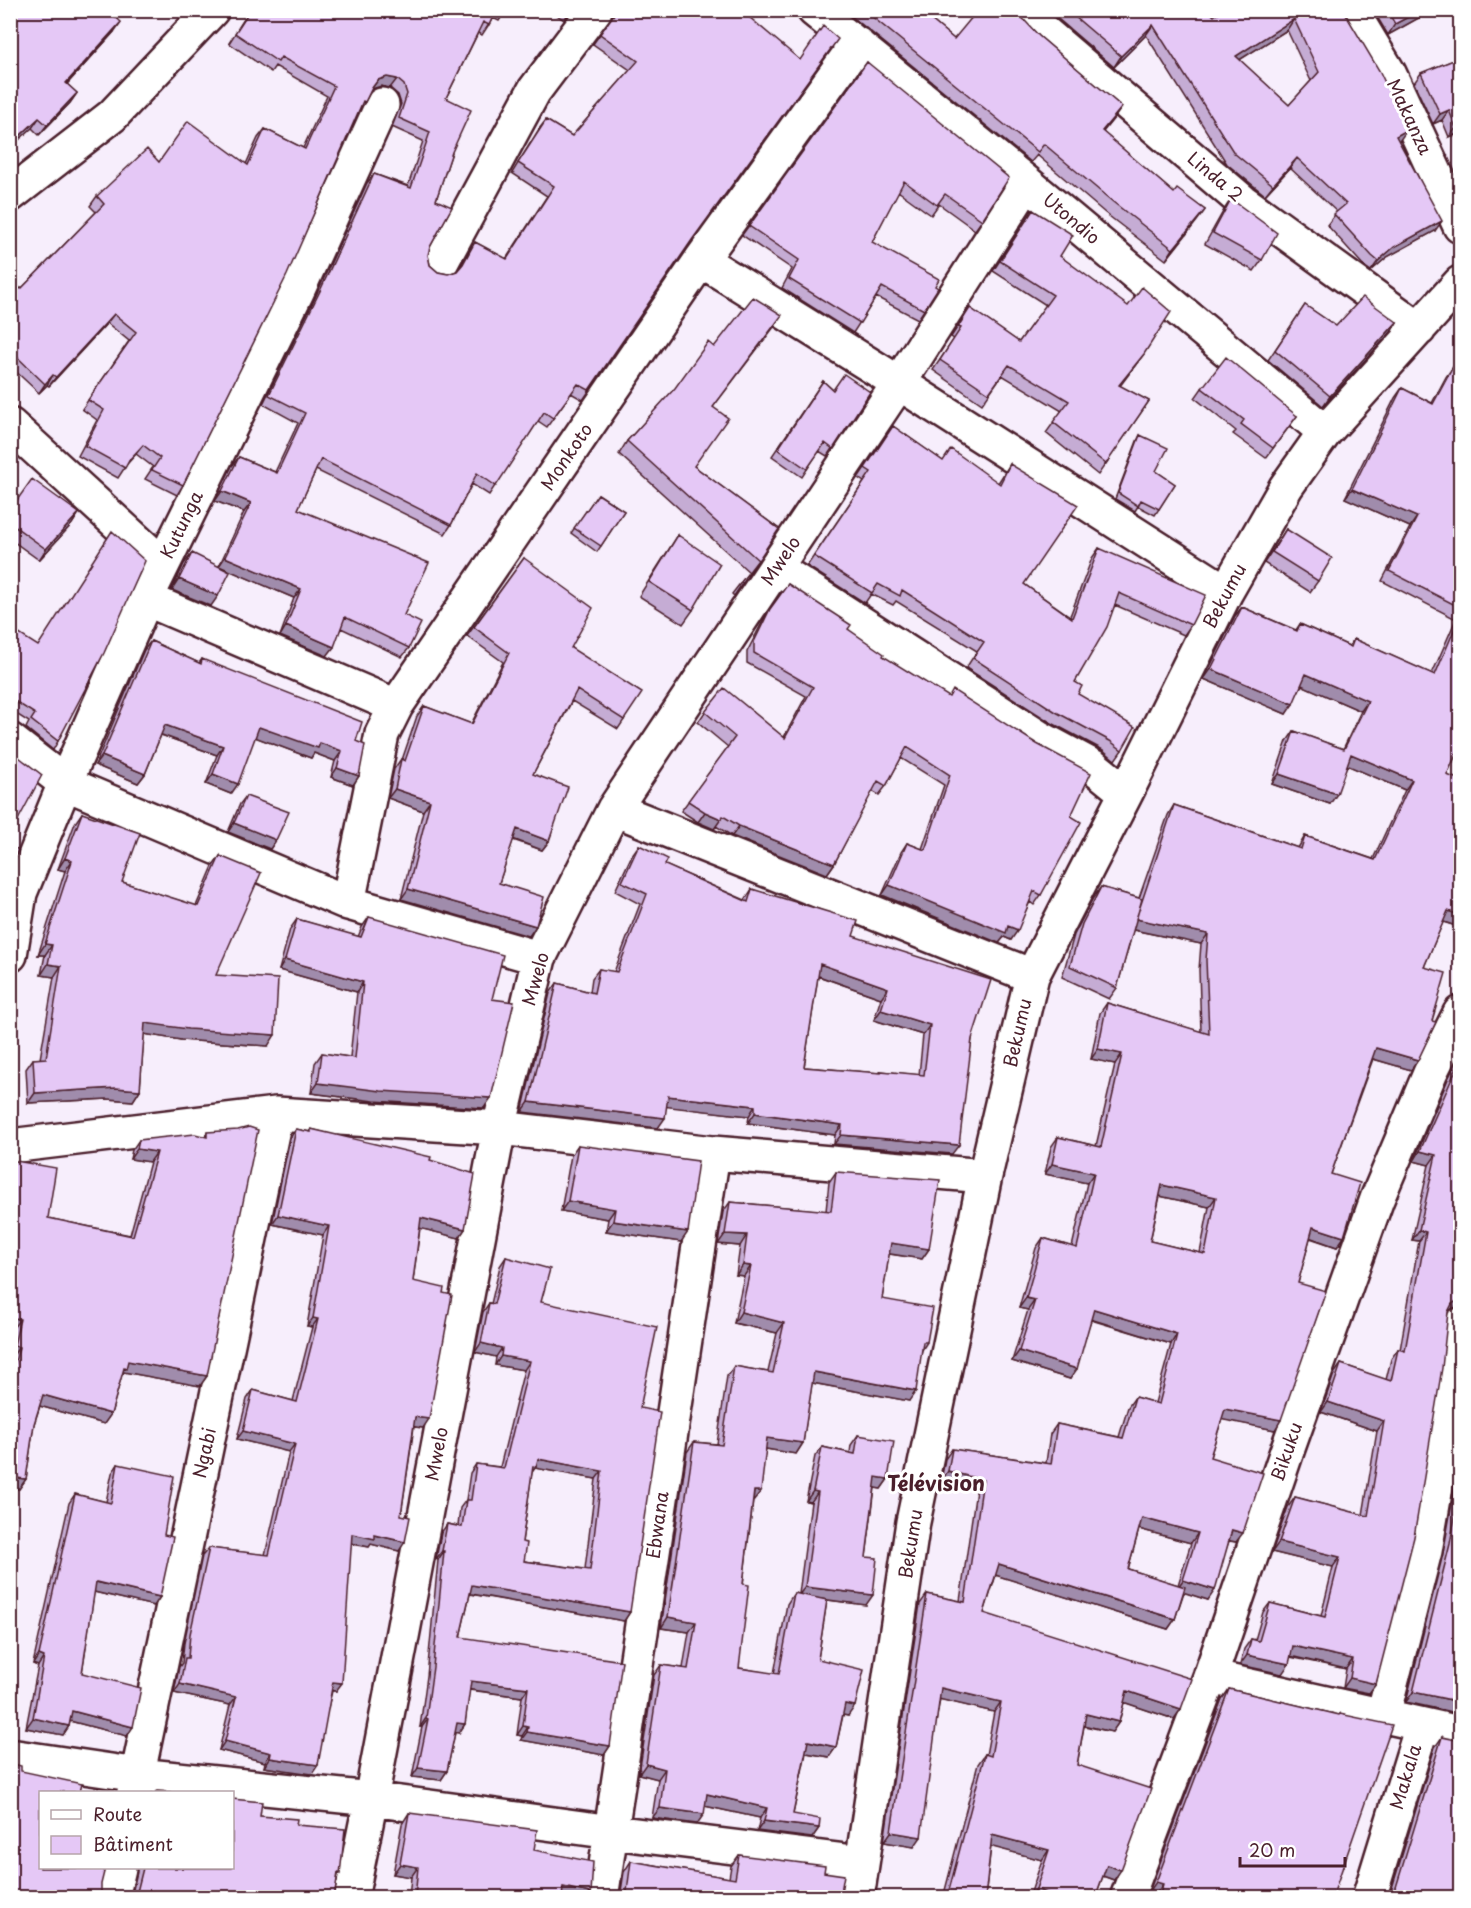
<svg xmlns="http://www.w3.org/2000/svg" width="1471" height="1908" font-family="'Playpen Sans',sans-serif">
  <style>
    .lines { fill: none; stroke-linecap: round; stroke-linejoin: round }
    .street-casing { stroke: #4a1f2b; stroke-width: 38 }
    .street { stroke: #fff; stroke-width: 33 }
    .wall { fill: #c5acd4; stroke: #4a1f2b; stroke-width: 1.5; fill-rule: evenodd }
    .shaded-wall { fill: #a08cac; stroke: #4a1f2b; stroke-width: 1.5 }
    .building { fill: #e5c8f6; stroke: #4a1f2b; stroke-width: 1.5; fill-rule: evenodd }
    .labels { text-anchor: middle; stroke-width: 6; stroke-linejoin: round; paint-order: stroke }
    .street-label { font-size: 18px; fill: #4a1f2b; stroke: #fff }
    .quarter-label { font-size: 21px; font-weight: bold; fill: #4a1f2b; stroke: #fff }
  </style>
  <rect width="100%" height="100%" fill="#f7eefc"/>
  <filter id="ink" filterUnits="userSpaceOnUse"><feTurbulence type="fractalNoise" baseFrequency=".0167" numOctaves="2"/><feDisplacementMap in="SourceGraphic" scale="12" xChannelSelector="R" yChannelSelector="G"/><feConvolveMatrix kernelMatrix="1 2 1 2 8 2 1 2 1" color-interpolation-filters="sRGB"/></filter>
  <g filter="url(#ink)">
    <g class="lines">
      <defs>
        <path id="street" d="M814,10L1027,183L1325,432
          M1022,10L1044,32L1242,201L1419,329
          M1351,10L1389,73L1460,226
          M10,195L112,116L212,10
          M701,260L899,383L1226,592
          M440,265L534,91L595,10
          M10,425L162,564
          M776,568L1040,738L1094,767L1126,793
          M146,599L396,706
          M10,740L65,783L348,903L539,958
          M614,809L1032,976
          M348,903L382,734L396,706L701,260L857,44
          M10,955L20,893L65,783L146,599L297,292L382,105
          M10,1146L276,1114L499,1128L713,1153L985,1176
          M1210,1677L1460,1733
          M1383,1715L1425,1551L1454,1381L1460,1325
          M10,1756L138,1775L371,1799L612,1832L862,1863
          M134,1792L276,1114
          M112,1898L119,1868
          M351,1898L371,1799L499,1128L539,958L614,809L899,383L1027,183
          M601,1898L713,1153
          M857,1898L913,1522L985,1176L1032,976L1126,793L1226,592L1286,487L1325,432L1460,283
          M1127,1898L1210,1677L1288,1448L1377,1199L1431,1071L1460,1013
          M1369,1898L1422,1726"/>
      </defs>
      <!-- street casing -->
      <use href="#street" class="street-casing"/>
      <!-- street -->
      <use href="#street" class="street"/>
    </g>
    <!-- wall -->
    <path class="wall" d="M250,10H506L499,21L493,18L482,35L478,33L446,98L452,152L436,200L430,247L428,255L430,265L438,272L448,274L457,271L460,268L469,251L475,242L506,259L547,196L512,173L539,129L546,120L572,136L630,70L593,44L610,20L615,10H632L634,12L749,17L689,245L583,400L571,393L547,427L538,421L489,495L472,484L451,525L445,534L316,470L298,509L404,615L409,648L402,657L341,628L327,656L280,636L294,598L219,566L244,512L215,501L232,466L239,457L275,472L298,423L263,404L314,300L367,183L374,174L408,186L423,141L392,127L401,104L398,95L390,88L381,86L372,89L365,102L358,112L183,485L177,495L145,479L153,467L136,454L127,464L118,478L78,456L97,420L82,409L129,341L107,323L49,386L47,385L39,393L10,366V280L21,289L96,212L90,206L97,196L159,162L246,164L258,138L265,129L303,148L327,96L275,66L271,72L229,43Z
      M550,10H571L564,20Z
      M844,10H919L954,39L1016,13L1039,36L1122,107L1103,132L1174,193L1205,210L1166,260L1105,213L1037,155L1031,162Z
      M1049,10H1208L1214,16L1343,10L1407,130L1398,141L1435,231L1387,257L1371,271L1364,266L1327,225L1337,212L1290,168L1265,195L1227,164L1146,35L1114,67L1057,18ZM1287,30L1311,81L1289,105L1239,60Z
      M1373,10H1433L1388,35Z
      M72,13L114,32L67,84L77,93L70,103L39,135L32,128Z
      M1461,57V147L1455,135L1449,137L1442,120L1433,124L1414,83L1421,73Z
      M867,62L982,220L975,230L939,204L931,215L898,191L872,242L924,310L918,319L876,297L853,333L782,288L792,269L742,235Z
      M1231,199L1262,260L1254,271L1205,244L1224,210Z
      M1033,210L1060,256L1144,354L1120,386L1149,401L1098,475L1046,433L1062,411L1002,375L982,404L933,370L954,339L951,337L970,308L1019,342L1046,305L993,271Z
      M1305,305L1336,326L1397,322L1391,332L1323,406L1268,360Z
      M774,327L713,407L694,466L779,529L734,596L732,594L749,572L619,454L627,441L714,347Z
      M1453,367L1461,371V743L1447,775L1453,925L1443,922L1424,967L1418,1060L1411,1070L1373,1059L1331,1174L1344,1237L1337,1247L1310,1238L1298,1283L1275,1430L1222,1419L1210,1457L1236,1542L1229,1541L1208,1600L1184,1592L1175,1619L1168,1629L996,1575L984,1613L1181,1709L1174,1719L1124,1702L1119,1722L1112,1732L1084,1726L1077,1765L1114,1880L1103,1876L1095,1898H1029L1042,1860L991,1846L985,1898H943L978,1764L985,1754L986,1755L994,1712L940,1699L914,1847L884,1842L920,1604L927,1594L960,1601L976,1490L941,1481L945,1459L952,1449L1046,1463L1050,1434L1057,1424L1119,1437L1128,1407L1135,1397L1155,1403L1171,1344L1091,1320L1070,1379L1012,1361L1028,1310L1019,1308L1036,1248L1043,1238L1072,1247L1087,1183L1045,1174L1051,1147L1058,1137L1096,1146L1115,1064L1091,1059L1100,1013L1107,1003L1201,1032L1199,970L1201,944L1133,930L1117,988L1109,999L1062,977L1074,935L1093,898L1101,887L1139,898L1168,815L1174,805L1298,848L1305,836L1373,859L1405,790L1347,765L1330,804L1272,784L1287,741L1294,731L1343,749L1361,711L1302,685L1286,714L1204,679L1235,616L1242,607L1296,630L1300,624L1349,646L1354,639L1432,674L1456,619L1382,581L1410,527L1345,498L1395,398L1402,388L1432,403L1446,377ZM1160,1196L1209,1207L1200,1253L1150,1241ZM1139,1529L1191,1543L1178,1585L1128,1569Z
      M823,381L833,390L870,392L827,456L819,451L802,477L772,456Z
      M1202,388L1297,416L1266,458L1233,434L1236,431L1195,398Z
      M893,426L943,461L998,483L1010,464L1024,584L1070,616L1092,558L1099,548L1191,625L1184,635L1115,605L1075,682L1078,694L1122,750L1115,760L1103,750L1050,722L966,668L977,651L896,601L893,605L871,594L865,603L807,566L864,482L858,478Z
      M1140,435L1156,471L1175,484L1155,515L1138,506L1135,511L1115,499L1137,441Z
      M598,494L624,511L597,552L571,533Z
      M10,510L79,513L72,524L39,560L10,539Z
      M1286,529L1318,581L1310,592L1264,563Z
      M678,535L693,610L683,624L639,596Z
      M192,553L211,606L172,590L184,564Z
      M524,558L571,648L624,720L618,729L572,701L533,774L549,841L542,850L513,840L499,883L529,936L401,899L423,811L388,798L394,769L401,759L402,760L417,716L424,706L471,724L503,662L467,636Z
      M788,584L883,656L1071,816L1041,895L1034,905L1030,902L1011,940L1004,937L999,943L882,895L901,852L907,843L922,849L944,785L901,758L886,786L879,795L872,791L834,864L827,874L732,836L716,826L714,829L698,822L681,811L728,747L698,722L705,712L784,737L806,696L747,663V652L764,619Z
      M10,628L58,741L53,750L26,728L29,722L10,710Z
      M151,641L199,663L202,659L356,741L359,776L353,785L331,777L335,761L314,753L311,758L255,737L231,794L206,784L217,755L161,735L145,774L138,783L95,765L144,650Z
      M246,796L276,840L270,849L228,832L240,804Z
      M82,813L122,882L196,906L213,866L220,856L216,975L268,1046L181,1040L144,1034L140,1090L133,1101L108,1099L28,1103L26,1069L33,1059H40L54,977L41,975L45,955H38L65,871L58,869L75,823Z
      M639,845L665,865L745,900L752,889L853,936L972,1039L952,1154L834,1144L835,1135L748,1123L749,1116L667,1106L658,1128L522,1112L550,993L557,983L590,992L592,978L599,969L614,972L640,904L615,891L632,855ZM818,976L881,998L874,1020L923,1035L919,1075L881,1071L879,1073L804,1067Z
      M369,917L492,999L484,1108L374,1101L311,1093L315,1063L322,1053L350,1057L357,992L279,970L290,929L297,919L358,937L362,927Z
      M1461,1054V1306L1453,1308L1449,1310L1448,1312L1376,1684L1369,1693L1343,1688L1346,1669L1290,1657L1282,1674L1240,1665L1244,1649L1251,1639L1255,1640L1263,1612L1270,1603L1321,1616L1333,1567L1272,1552L1288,1507L1295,1497L1363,1515L1377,1431L1321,1412L1334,1374L1341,1364L1386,1380L1391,1359L1398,1349L1400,1350L1419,1241L1412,1240L1429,1165L1414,1161L1448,1079Z
      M296,1129L309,1132L311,1129L430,1160L465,1229L459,1238L420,1228L413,1281L423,1428L414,1427L401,1515L399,1551L371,1544L369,1547L351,1544L336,1691H332L312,1774L264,1767L265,1762L219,1750L230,1705L174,1693L179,1667L182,1663L184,1643L202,1556L209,1548L265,1555L289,1452L237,1439L247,1399L253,1390L293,1401L312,1327L307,1326L323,1235L272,1224L290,1138Z
      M207,1132V1376L200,1386L124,1372L122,1374L111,1414L104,1424L40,1406L34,1424L26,1479L19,1489H15L10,1533V1363L12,1357H10V1342L13,1328L48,1218L130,1235L150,1162L130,1159L132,1150L139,1140L205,1136Z
      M578,1145L681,1242L606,1231L608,1219L561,1211L571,1155Z
      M836,1172L929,1249L922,1259L889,1254L882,1299L927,1342L922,1350L909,1401L812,1383L803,1443L796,1454L766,1449L753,1501L743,1584L739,1668L774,1674L787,1604L794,1593L799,1594L811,1502L806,1501L815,1456L822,1447L850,1453L851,1445L858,1435L888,1479L881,1489L875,1488L866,1557V1605L827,1600L818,1659L848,1716L843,1715L836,1747L829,1757L806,1753L793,1814L819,1828L812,1838L757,1831L760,1818L705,1806L697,1824L652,1818L658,1779L639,1774L654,1675L661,1665L683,1668L689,1632L661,1628L687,1452L694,1442L717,1444L727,1376L734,1366L768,1372L777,1333L734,1323L744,1276L736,1275L740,1246L718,1244L723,1212L730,1202L826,1211L829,1182Z
      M506,1257L541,1302L640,1408L630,1612L624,1621L470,1594L460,1637L610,1746L604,1755L521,1740L522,1736L517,1735L522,1697L469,1690L465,1724L459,1733L455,1732L447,1771L441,1780L412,1777L422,1727H420L427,1676L438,1560L436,1559L441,1533L447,1524L458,1526L460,1508L466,1500L470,1473L476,1464L500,1467L524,1370L495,1365L496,1357L475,1352L483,1312L489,1303L491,1304L500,1266ZM535,1468L596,1479L585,1569L524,1561L522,1542L532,1472Z
      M1461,1454V1714L1406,1702L1443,1554Z
      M118,1464L164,1535L160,1597L154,1606L94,1592L82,1673L127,1736L70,1721L69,1726L63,1735L26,1728L38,1666L33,1664L69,1503L75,1494L106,1502L112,1473Z
      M1229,1689L1339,1715L1340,1714L1332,1898H1155L1156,1894L1149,1892L1222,1699Z
      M1442,1737L1461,1898H1389L1435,1747Z
      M409,1813L534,1850L587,1898H409L411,1877L393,1874L402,1824Z
      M260,1816L296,1825L337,1879L334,1898H131L137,1872V1868H232Z
      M739,1855L824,1872L840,1898H620L624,1872L631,1861L729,1878L731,1866Z"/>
    <!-- shaded-wall -->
    <path class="shaded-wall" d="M1421,10H1433L1388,35L1395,24Z
      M1294,19L1287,30L1228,67L1236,56Z
      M121,22L114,32L59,93L66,83Z
      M1153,25L1146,35L1114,67L1121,56Z
      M387,77L397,79L390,88L381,86L372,89L365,97L378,80Z
      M77,93L70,103L39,135L47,125Z
      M1122,107L1115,117L1095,141L1102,131Z
      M1449,110L1442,120L1433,124L1440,114Z
      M39,118L32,128L10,148V145Z
      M1461,126V127L1455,135L1449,137L1456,128Z
      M1407,130L1400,140L1388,146L1396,136Z
      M1297,158L1290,168L1265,195L1273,185Z
      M1205,210L1197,221L1166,260L1173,249Z
      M1442,221L1435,231L1387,257L1371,271L1378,261L1394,247Z
      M114,314L107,323L49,386L56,377Z
      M1397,322L1391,332L1323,406L1330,396Z
      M53,375L47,385L39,393L45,384Z
      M143,445L136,454L123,468L130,459Z
      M1352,489L1417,517L1410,527L1345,498Z
      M222,491L251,503L244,512L215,501Z
      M79,513L72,524L39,560L46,549Z
      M225,557L301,589L294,598L219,566Z
      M179,579L218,596L211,606L172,590Z
      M286,626L334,647L327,656L280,636Z
      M1211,669L1293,704L1286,714L1204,679Z
      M1306,674L1368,701L1361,711L1299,684Z
      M165,725L223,746L217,755L159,734Z
      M259,727L320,743L342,751L335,761L314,753L311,758L252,736Z
      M1351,754L1412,780L1405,790L1344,764Z
      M102,756L145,774L138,783L95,765Z
      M337,768L359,776L353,785L331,777Z
      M213,774L238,784L231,794L206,784Z
      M1279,774L1337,794L1330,804L1272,784Z
      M395,789L430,801L423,811L388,798Z
      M705,812L721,819L714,829L698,822Z
      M234,823L276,840L270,849L228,832Z
      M739,826L834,864L827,874L732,836Z
      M517,829L549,841L542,850L510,838Z
      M65,858L72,861L65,871L58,869Z
      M889,885L1008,926L1018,930L1011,940L1004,937L999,943L882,895Z
      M408,889L536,926L529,936L401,899Z
      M1448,911L1460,915L1453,925L1441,921Z
      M1136,919L1208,934L1201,944L1129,929Z
      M45,944L52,945L45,955H38Z
      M285,960L363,982L357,992L279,970Z
      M48,964L61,966L54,977L41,975Z
      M820,964L888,988L881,998L813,974Z
      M881,1010L930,1025L923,1035L874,1020Z
      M145,1023L275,1035L268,1046L181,1040L137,1033Z
      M1376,1048L1418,1060L1411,1070L1370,1058Z
      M1098,1049L1122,1054L1115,1064L1091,1059Z
      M318,1083L491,1098L484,1108L374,1101L311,1093Z
      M116,1088L140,1090L133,1101L108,1099L28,1103L35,1093Z
      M668,1096L755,1106L749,1116L661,1106Z
      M529,1102L665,1118L658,1128L522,1112Z
      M755,1113L842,1125L835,1135L748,1123Z
      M841,1135L959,1145L952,1154L834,1144Z
      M137,1149L157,1152L150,1162L130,1159Z
      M1420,1151L1436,1155L1429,1165L1414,1161Z
      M1052,1164L1094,1173L1087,1183L1045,1174Z
      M1162,1185L1216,1197L1209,1207L1155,1195Z
      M568,1201L615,1209L608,1219L561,1211Z
      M278,1215L329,1226L323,1235L272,1224Z
      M421,1218L465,1229L459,1238L415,1227Z
      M613,1221L688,1232L681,1242L606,1231Z
      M1313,1227L1344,1237L1337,1247L1306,1236Z
      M1419,1230L1426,1232L1419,1241L1412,1240Z
      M725,1234L747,1235L740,1246L718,1244Z
      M891,1243L929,1249L922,1259L884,1253Z
      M743,1265L751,1266L744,1276L736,1275Z
      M1026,1298L1035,1300L1028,1310L1019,1308Z
      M1461,1298V1306L1453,1308L1445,1314L1452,1304Z
      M1094,1309L1177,1334L1171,1344L1087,1318Z
      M741,1312L784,1323L777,1333L734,1323Z
      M10,1317L20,1319L13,1328H10Z
      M313,1318L318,1319L312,1327L307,1326Z
      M481,1343L502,1348L496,1357L475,1352Z
      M14,1346L19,1347L12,1357H10V1352Z
      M1019,1351L1077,1369L1070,1379L1012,1361Z
      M501,1356L530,1361L524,1370L495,1365Z
      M128,1361L207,1376L200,1386L124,1372L119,1379L117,1378Z
      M814,1372L916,1391L909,1401L807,1382Z
      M43,1395L111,1414L104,1424L36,1405Z
      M1328,1402L1384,1421L1377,1431L1321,1412Z
      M1225,1409L1281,1420L1275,1430L1219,1419Z
      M415,1417L429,1419L423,1428L409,1426Z
      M243,1431L295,1444L289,1452L237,1439Z
      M767,1438L803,1443L796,1454L760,1448Z
      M538,1459L602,1471L596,1479L535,1468L530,1475H527Z
      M948,1471L983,1480L976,1490L941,1481Z
      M876,1477L888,1479L881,1489L869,1487Z
      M17,1478L26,1479L19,1489L10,1488Z
      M754,1491H761L753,1501Z
      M813,1491L818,1492L811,1502L806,1501Z
      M1142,1518L1198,1533L1191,1543L1135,1528Z
      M1232,1530L1243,1533L1236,1542L1226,1540Z
      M352,1534L375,1535L405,1542L399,1551L371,1544L369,1547L346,1542Z
      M1279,1542L1340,1557L1333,1567L1272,1552Z
      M442,1551H444L438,1560L436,1559Z
      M999,1564L1175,1619L1168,1629L992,1574Z
      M1183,1580L1215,1590L1208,1600L1176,1590Z
      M96,1582L160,1597L154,1606L90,1591Z
      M472,1585L630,1612L624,1621L466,1593Z
      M805,1587L873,1595L866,1605L798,1596Z
      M668,1617L696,1622L689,1632L661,1628Z
      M1293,1646L1353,1659L1346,1669L1286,1655Z
      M39,1655L44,1657L38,1666L33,1664Z
      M1247,1655L1289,1664L1282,1674L1240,1665Z
      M1350,1678L1376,1684L1369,1693L1343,1688Z
      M471,1681L528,1688L522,1697L465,1689Z
      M333,1682L342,1683L336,1691L327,1690Z
      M180,1684L236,1697L230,1705L174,1693Z
      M941,1688L1001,1702L994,1712L934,1698Z
      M1127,1691L1181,1709L1174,1719L1120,1701Z
      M1413,1692L1461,1702V1714L1406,1702Z
      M845,1704L855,1706L848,1716L838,1714Z
      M72,1711L133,1727L127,1736L66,1720Z
      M1086,1714L1119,1722L1112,1732L1079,1724Z
      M33,1718L69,1726L63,1735L26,1728Z
      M426,1718L428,1719L422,1727H420Z
      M457,1723L465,1724L459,1733L451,1732Z
      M523,1726L528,1727L522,1736L517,1735Z
      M527,1732L610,1746L604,1755L521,1740Z
      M225,1741L271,1753L265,1762L219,1750Z
      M808,1741L836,1747L829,1757L801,1752Z
      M270,1758L318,1765L312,1774L264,1767Z
      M646,1764L665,1769L658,1779L639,1774Z
      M418,1768L447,1771L441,1780L412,1777Z
      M707,1794L767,1808L760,1818L700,1805Z
      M660,1808L704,1814L697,1824L652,1818Z
      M764,1821L819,1828L812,1838L757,1831Z
      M891,1832L921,1837L914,1847L884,1842Z
      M992,1835L1049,1850L1042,1860L985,1845Z
      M400,1864L418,1867L411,1877L393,1874Z
      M1107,1865L1121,1870L1114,1880L1100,1875Z
      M1156,1882L1163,1884L1156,1894L1149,1892Z
      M563,1887L591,1893L587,1898H556Z
      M1036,1889L1060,1898H1029Z
      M761,1893L782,1898H758Z"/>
    <!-- building -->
    <path class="building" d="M10,10H70L72,13L74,10H108L121,22L66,83L77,93L47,125L39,118L10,145Z
      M250,10H496L489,25L483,22L446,98L471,110L452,152L436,200L452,207L430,247L428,255L430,265L438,272L448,274L457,271L463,264L475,242L507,259L554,186L518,163L546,120L572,136L638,61L600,34L617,10H632L634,12L636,10H752L748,16L800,60L823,26L838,39L692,240L589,390L578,384L553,418L544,412L496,486L477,473L451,525L321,459L298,509L429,563L404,615L421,623L409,648L345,617L334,647L286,626L301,589L225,557L251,503L222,491L239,457L277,473L305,413L269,395L320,291L374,174L411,188L430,132L399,118L407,94L404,85L397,79L387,77L378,80L372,88L365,102L363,101L287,275L183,485L152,470L160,458L143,445L130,459L125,468L85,446L104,410L88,400L136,332L114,314L56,377L53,375L45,384L10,350V280L21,289L104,204L97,196L147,149L159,162L188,121L248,165L265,129L305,149L334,86L281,57L278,62L235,33Z
      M864,10H919L954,39L978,10H1015L1039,36L1122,107L1102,131L1174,193L1177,189L1205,210L1173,249L1113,202L1044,144L1038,152Z
      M1067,10H1208L1214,16L1223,10H1343L1380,72L1407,130L1396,136L1442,221L1394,247L1378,261L1372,256L1334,214L1346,204L1297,158L1273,185L1234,153L1153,25L1121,56ZM1294,19L1319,72L1289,105L1236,56Z
      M1387,10H1421L1395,24Z
      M1461,57V126L1456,128L1449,110L1440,114L1421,73Z
      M867,62L1009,178L982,220L945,194L937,205L904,181L872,242L939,279L935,286L938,288L924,310L882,287L860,323L789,279L799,260L749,226Z
      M1231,199L1277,233L1262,260L1213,233Z
      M1033,210L1073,235L1060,256L1128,306L1142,287L1171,312L1144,354L1119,385L1149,401L1106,464L1053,422L1069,401L1009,365L989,393L940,360L961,328L958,327L970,308L1019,342L1053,295L1000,261Z
      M753,297L782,315L713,407L728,418L694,466L779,529L743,583L741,582L758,560L627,441L675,388L708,342L714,347Z
      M1363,297L1397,322L1330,396L1275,350L1305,305L1336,326Z
      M1226,357L1297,416L1273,448L1241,424L1244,420L1202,388Z
      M1453,367L1461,371V608L1389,571L1417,517L1352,489L1402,388L1433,404Z
      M844,374L870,392L833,449L825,443L807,469L778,449L823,381L833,390Z
      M893,426L943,461L951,449L1000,484L1010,464L1078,505L1024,584L1072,618L1099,548L1206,595L1191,625L1119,593L1107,627L1075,682L1082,686L1078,694L1135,727L1122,750L1110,741L1056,712L973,658L984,642L902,590L900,596L878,584L872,593L814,556L871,472L865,468Z
      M1140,435L1168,448L1156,471L1175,484L1159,509L1141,500L1138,506L1118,493Z
      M32,479L79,513L46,549L10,523V510Z
      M598,494L624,511L601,546L574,528Z
      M1286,529L1332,558L1318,581L1272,552Z
      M112,531L145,561L104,653L58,741L31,720L35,714L10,698V628L38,646Z
      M678,535L720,564L693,610L649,582Z
      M192,553L230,572L218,596L179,579Z
      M524,558L593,608L571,648L642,693L624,720L577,690L533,774L568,787L549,841L517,829L499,883L544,897L536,926L408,889L430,801L395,789L401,759L405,761L424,706L472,724L509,653L474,627Z
      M788,584L851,625L848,629L884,654L883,656L949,697L953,690L1037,744L1091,773L1071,816L1081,822L1041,895L1034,891L1018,930L1008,926L1006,933L889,885L907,843L925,850L950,775L907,747L886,786L878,781L834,864L739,826L723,816L721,819L705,812L688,801L735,737L705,712L724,688L785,738L813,687L754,653V642L770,609Z
      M1242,607L1297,631L1300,624L1351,647L1354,639L1435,675L1461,614V743L1447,775L1461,780V914L1460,915L1448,911L1424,967L1446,973L1432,1021L1436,1022L1418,1060L1376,1048L1331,1174L1360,1183L1344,1237L1313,1227L1298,1283L1326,1291L1281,1420L1225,1409L1210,1457L1263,1473L1243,1533L1232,1530L1215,1590L1183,1580L1198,1533L1142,1518L1128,1569L1185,1587L1175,1619L999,1564L984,1613L1192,1679L1181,1709L1127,1691L1119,1722L1086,1714L1077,1765L1151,1789L1121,1870L1107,1865L1095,1898H1060L1036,1889L1049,1850L992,1835L985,1898H947L985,1754L991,1756L1001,1702L941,1688L921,1837L891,1832L927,1594L965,1602L983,1480L948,1471L952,1449L1051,1464L1057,1424L1123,1438L1135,1397L1159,1404L1177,1334L1094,1309L1077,1369L1019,1351L1035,1300L1026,1298L1043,1238L1077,1248L1094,1173L1052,1164L1058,1137L1101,1147L1122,1054L1098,1049L1107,1003L1209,1034L1206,960L1208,934L1136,919L1174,805L1301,849L1305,836L1375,860L1412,780L1351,754L1337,794L1279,774L1294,731L1344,749L1368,701L1306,674L1293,704L1211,669ZM1162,1185L1216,1197L1205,1254L1150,1241Z
      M151,641L201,664L202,659L362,722L356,741L365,745L359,776L337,768L342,751L320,743L318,748L259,727L238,784L213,774L223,746L165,725L145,774L102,756Z
      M15,754L42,775L10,835V762Z
      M246,796L289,812L276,840L234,823Z
      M82,813L140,833L122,882L198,906L220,856L261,873L216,975L278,979L275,1035L188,1029L145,1023L140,1090L116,1088L35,1093L33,1059L46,1058L61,966L48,964L52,945L45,944L72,861L65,858Z
      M639,845L668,859L665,865L748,902L752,889L858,921L853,936L991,980L972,1039L959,1145L841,1135L842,1125L755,1113V1106L668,1096L665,1118L529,1102L557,983L594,993L599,969L617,972L647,894L622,882ZM820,964L888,988L881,1010L930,1025L924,1075L881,1071V1073L804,1067Z
      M10,848L18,849L10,872Z
      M1101,887L1142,899L1117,988L1070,966L1082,924Z
      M369,917L503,955L492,999L514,1002L491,1098L381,1091L318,1083L322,1053L355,1058L363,982L285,960L297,919L361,937Z
      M1461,1058V1298L1452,1304L1448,1312L1442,1368L1414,1537L1376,1684L1350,1678L1353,1659L1293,1646L1289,1664L1247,1655L1251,1639L1259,1641L1270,1603L1325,1617L1340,1557L1279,1542L1295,1497L1368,1516L1384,1421L1328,1402L1341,1364L1391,1381L1398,1349L1405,1351L1426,1232L1419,1230L1436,1155L1420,1151Z
      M249,1127L258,1130L207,1376L128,1361L126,1369L124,1368L111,1414L43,1395L34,1424L26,1479L17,1478L10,1533V1382L19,1347L14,1346L20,1319L10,1317V1160L56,1168L48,1218L133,1236L157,1152L137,1149L139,1140L195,1134L207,1137V1132L238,1130Z
      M296,1129L311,1132V1129L431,1157L430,1160L475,1174L465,1229L421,1218L413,1281L444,1288L443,1293L452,1295L429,1419L415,1417L401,1515L410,1517L405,1542L375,1535V1539L352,1534L342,1683L333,1682L318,1765L270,1758L271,1753L225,1741L236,1697L180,1684L185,1658H188L190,1634L209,1548L269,1555L295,1444L243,1431L253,1390L297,1402L318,1319L313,1318L329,1226L278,1215Z
      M578,1145L698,1161L688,1232L613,1221L615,1209L568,1201Z
      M836,1172L940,1180L929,1249L891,1243L882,1299L933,1308L927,1342H923L916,1391L814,1372L803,1443L767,1438L761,1491H754L743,1584L749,1585L739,1668L779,1674L794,1593L827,1600L818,1659L864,1670L855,1706L845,1704L836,1747L808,1741L793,1814L820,1819L819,1828L764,1821L767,1808L707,1794L704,1814L660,1808L665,1769L646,1764L661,1665L688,1669L696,1622L668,1617L694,1442L722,1445L734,1366L773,1373L784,1323L741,1312L751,1266L743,1265L747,1235L725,1234L730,1202L831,1211Z
      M506,1257L550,1269L541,1302L657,1327L640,1408L660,1412L630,1612L472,1585L460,1637L622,1661L610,1746L527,1732L528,1727L523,1726L528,1688L471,1681L465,1724L457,1723L447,1771L418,1768L428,1719L426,1718L433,1667L444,1551H442L447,1524L462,1527L466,1500H471L476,1464L504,1468L530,1361L501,1356L502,1348L481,1343L489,1303L494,1304ZM538,1459L602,1471L590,1570L524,1561L527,1543L522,1542L533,1466L536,1467Z
      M858,1435L894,1441L888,1479L876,1477L866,1557L877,1558L873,1595L805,1587L818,1492L813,1491L822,1447L855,1454Z
      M118,1464L174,1476L164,1535L173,1537L160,1597L96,1582L82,1673L141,1688L133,1727L72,1711L69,1726L33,1718L44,1657L39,1655L75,1494L111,1503Z
      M1461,1485V1702L1413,1692L1450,1544Z
      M1229,1689L1339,1715L1340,1714L1392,1725L1332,1898H1159L1163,1884L1156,1882Z
      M1442,1737L1461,1741V1898H1391L1394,1894Z
      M10,1763L21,1766V1771L82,1784L80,1792H40V1868H105L101,1884V1893L103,1898H10Z
      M157,1791L172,1792H155Z
      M232,1799L262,1802L260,1816L297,1819L296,1825L345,1829L340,1874L338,1873L334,1898H134L137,1892L143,1868H232Z
      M409,1813L537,1830L534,1850L593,1862L591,1893L563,1887L562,1898H415L418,1867L400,1864Z
      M739,1855L825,1866L824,1872L844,1875L840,1898H782L761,1893L760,1898H624L627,1891L631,1861L735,1879Z"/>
  </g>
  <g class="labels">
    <!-- street labels -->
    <g class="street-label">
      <text transform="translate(1409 117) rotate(65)" y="6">Makanza</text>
      <text transform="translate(1215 177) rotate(40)" y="6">Linda 2</text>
      <text transform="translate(1071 219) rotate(40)" y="6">Utondio</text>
      <text transform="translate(567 457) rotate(-56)" y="6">Monkoto</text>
      <text transform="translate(182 525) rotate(-64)" y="6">Kutunga</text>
      <text transform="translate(781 561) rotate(-56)" y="6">Mwelo</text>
      <text transform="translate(1225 596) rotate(-62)" y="6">Bekumu</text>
      <text transform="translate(536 979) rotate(-74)" y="6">Mwelo</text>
      <text transform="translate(1018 1033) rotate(-77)" y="6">Bekumu</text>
      <text transform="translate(1287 1452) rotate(-71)" y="6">Bikuku</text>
      <text transform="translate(205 1453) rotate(-78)" y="6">Ngabi</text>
      <text transform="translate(437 1454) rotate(-79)" y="6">Mwelo</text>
      <text transform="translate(658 1525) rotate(-82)" y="6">Ebwana</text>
      <text transform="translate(911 1544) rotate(-81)" y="6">Bekumu</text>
      <text transform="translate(1406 1777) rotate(-73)" y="6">Makala</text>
    </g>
    <!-- quarter labels -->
    <g class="quarter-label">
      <text x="936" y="1491">Télévision</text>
    </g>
  </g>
  <!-- margin -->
  <rect width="1471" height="1908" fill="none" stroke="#fff" stroke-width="36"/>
  <rect x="18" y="18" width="1435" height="1872" fill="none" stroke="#4a1f2b" stroke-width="2" filter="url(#ink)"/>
  <!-- legend -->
  <rect x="39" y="1791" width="195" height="78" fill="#ffffff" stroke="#b7a5aa" stroke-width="1.5"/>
  <rect x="51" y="1810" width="30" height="9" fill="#ffffff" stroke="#b7a5aa" stroke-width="1.5"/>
  <text x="93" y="1821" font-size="18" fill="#4a1f2b">Route</text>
  <rect x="51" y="1836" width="30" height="18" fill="#e5c8f6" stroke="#b7a5aa" stroke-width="1.5"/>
  <text x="93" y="1851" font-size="18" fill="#4a1f2b">Bâtiment</text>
  <!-- scale -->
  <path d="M1240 1857v9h105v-9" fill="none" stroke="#4a1f2b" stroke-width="3"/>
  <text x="1249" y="1857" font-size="18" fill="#4a1f2b" stroke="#ffffff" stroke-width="4.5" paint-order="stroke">20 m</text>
</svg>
